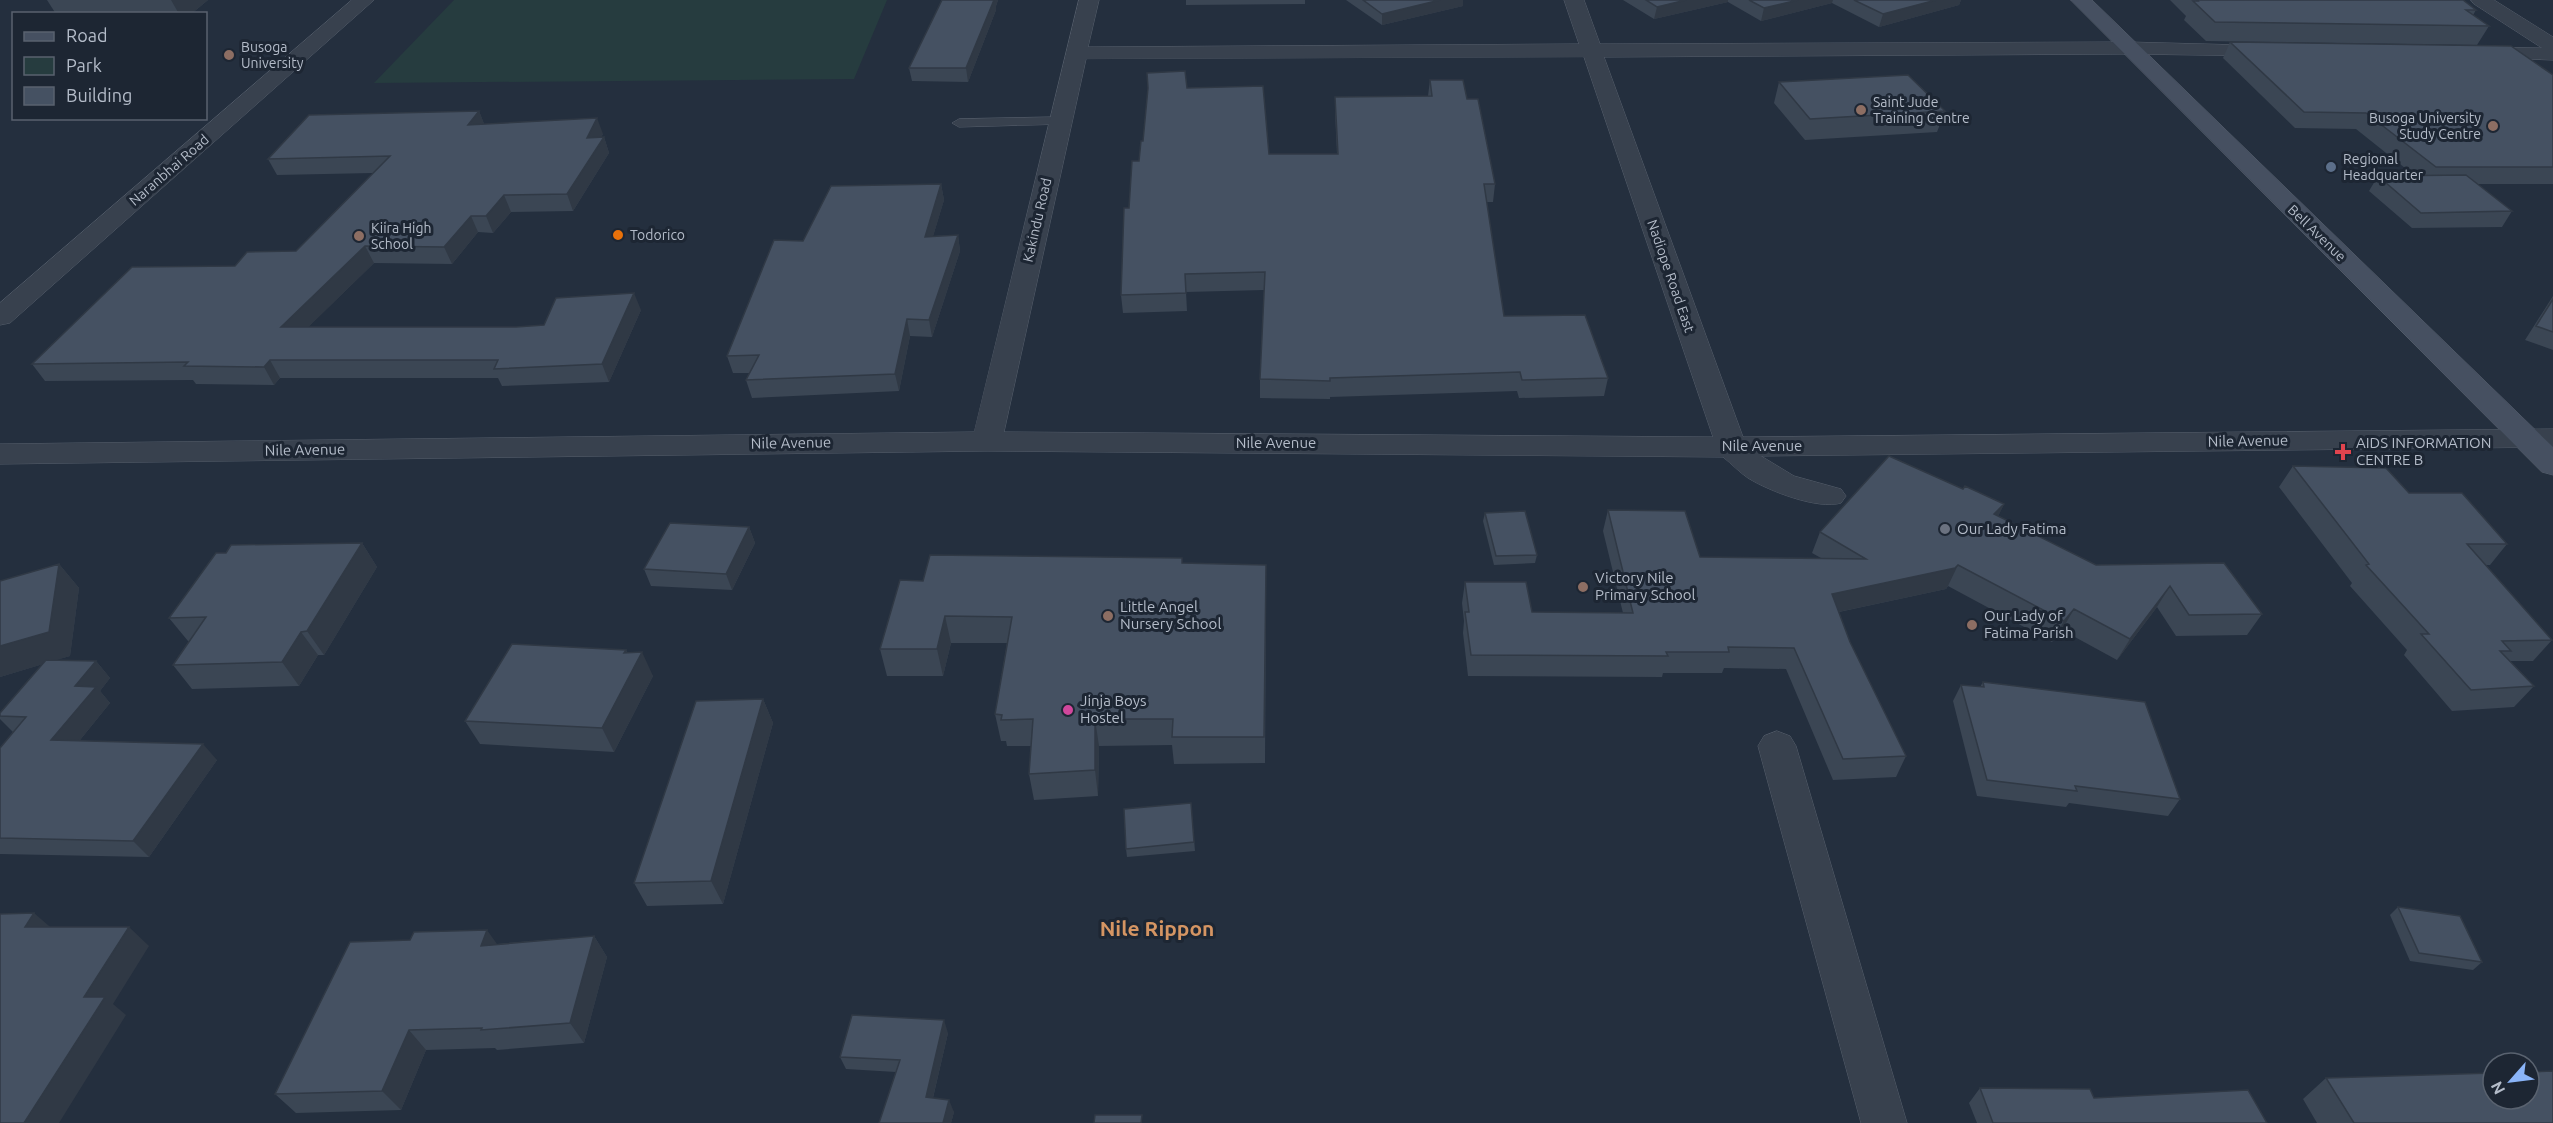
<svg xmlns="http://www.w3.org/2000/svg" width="2553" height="1123" font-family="Ubuntu,sans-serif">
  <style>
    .green { fill: #263c3f }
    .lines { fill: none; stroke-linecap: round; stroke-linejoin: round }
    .lane-casing { stroke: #565f6c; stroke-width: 1 }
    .street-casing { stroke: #565f6c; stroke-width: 1 }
    .secondary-casing { stroke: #565f6c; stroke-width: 1 }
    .lane { fill: #38414e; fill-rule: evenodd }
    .street { fill: #38414e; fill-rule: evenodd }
    .secondary { fill: #465061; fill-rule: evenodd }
    .wall { fill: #3b4654 }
    .shaded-wall { fill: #303945 }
    .building { fill: #455162; stroke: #303945; stroke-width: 1.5 }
    .education-dot { fill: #8d6e63; stroke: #1d2633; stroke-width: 2 }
    .service-dot { fill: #5c6f8a; stroke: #1d2633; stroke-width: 2 }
    .food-dot { fill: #e8710a; stroke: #1d2633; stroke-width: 2 }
    .health-dot { fill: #e0444e; stroke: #1d2633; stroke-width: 2 }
    .worship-dot { fill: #6b7280; stroke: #1d2633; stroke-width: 2 }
    .hotel-dot { fill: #d1479c; stroke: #1d2633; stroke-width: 2 }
    .labels { text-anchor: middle; stroke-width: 6; stroke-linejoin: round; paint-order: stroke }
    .far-poi-label { font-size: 14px; fill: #b4bcc9; stroke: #1d2633; text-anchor: start }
    .far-street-label { font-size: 14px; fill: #b4bcc9; stroke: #1d2633 }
    .street-label { font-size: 15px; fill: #b4bcc9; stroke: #1d2633 }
    .poi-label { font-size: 15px; fill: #b4bcc9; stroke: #1d2633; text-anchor: start }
    .near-quarter-label { font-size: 21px; font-weight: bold; fill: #d59563; stroke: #1d2633 }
  </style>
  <rect width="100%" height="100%" fill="#242f3e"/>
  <!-- green -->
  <path class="green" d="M454,0H887L854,79L374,83Z"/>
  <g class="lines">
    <defs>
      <path id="lane" d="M1060,117L1067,121L1065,124L959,127L952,123L959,119Z"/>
      <path id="street" d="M352,0H374L10,323L0,325V303Z
        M1079,0H1099L1088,47L1579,44L1564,0H1584L1600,44L2128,42L2279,46L2282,50L2279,54L2272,56L2128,54L1604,57L1743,437L2553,429V447L1761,456L1794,476L1841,489L1846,496L1841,503C1818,510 1769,491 1748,478C1739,472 1732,464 1723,457L987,451L0,464V444L974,432ZM1584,57L1713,437L1004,432L1086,59Z
        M2471,0H2494L2553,37V60L2470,57L2467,53L2470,49L2477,47L2542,48L2474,4Z
        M1777,731L1790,736L1796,746L1907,1123H1861L1758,746L1764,736Z"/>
      <path id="secondary" d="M2071,0H2092L2553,447V475L2542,472Z"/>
    </defs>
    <!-- lane casing -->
    <use href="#lane" class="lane-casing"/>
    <!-- street casing -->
    <use href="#street" class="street-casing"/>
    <!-- secondary casing -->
    <use href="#secondary" class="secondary-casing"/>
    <!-- lane -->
    <use href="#lane" class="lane"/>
    <!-- street -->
    <use href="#street" class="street"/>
    <!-- secondary -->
    <use href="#secondary" class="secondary"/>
  </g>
  <!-- wall -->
  <path class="wall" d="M47,0H208L191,14H56Z
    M942,0H998L996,6V10L968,82L912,81L909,68Z
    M1186,0H1305V4L1186,5Z
    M1346,0H1463V6L1382,25Z
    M1623,0H1961L1959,5L1879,27L1832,3L1761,21L1728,2L1654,19Z
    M2170,0H2463L2476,10L2473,15L2489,26L2477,45L2206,41L2184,20L2186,16Z
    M2230,42L2553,75V184H2477L2512,211L2502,227L2412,228L2369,191L2378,176H2415L2356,129L2295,128L2223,58Z
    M1430,80L1467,99L1495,184L1493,202H1486L1504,316L1608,378L1604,396L1519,398L1517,391L1330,397V399L1260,398V379L1264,290L1186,292L1187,311L1123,313L1121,295L1129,208L1143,141L1187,88L1269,154H1337L1335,113V97L1428,96Z
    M1779,82L1945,111L1937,132L1805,140L1774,103Z
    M479,111L484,124L603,134L601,137H604L609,153L573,211L511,212L493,233L478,232L452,264L374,263L308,327H516L544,325L641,310L609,382L502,386L498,378H280L274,385L196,384L193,380L45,381L32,364L235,266L296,251L373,173L277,175L268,159Z
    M941,184L944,200L933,236L958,235L960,251L932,337L910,336L899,391L752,398L746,380L750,373H733L727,356L803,241Z
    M2553,296V350L2525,340Z
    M2293,466L2409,493L2507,544L2490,565H2486L2552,640L2533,661H2510L2534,686L2514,707L2452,711L2404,655L2407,650L2350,586L2352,583L2279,487Z
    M1963,489L2004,504L1998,516L2096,565L2262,614L2247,635L2176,636L2157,607L2117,660L2062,630L2052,642L1948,586L1946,589L1839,612L1850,642L1906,756L1896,777L1833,780L1786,669L1724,668L1722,673H1663L1662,677L1468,676L1463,633L1464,621L1462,603L1465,582L1532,612L1623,613L1603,531L1608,510L1700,557L1821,558L1812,553L1820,532Z
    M1485,513L1537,555L1535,563L1494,565L1483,521Z
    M749,527L755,543L732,590L651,586L644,569Z
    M362,543L377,567L324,655H318L299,686L192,689L173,665L189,641H188L169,618L226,553Z
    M1183,563L1266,591L1265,763L1174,764L1172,745L1099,746L1098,796L1034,800L1029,774L1031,746H1007L1006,741H1001L995,714L1007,643H951L943,676H887L880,649L923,581Z
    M59,564L79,588L70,656L55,660L96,661L110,678L100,691L110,703L80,740L217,760L149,857L0,854V748L13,732L0,719V713L43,664L0,677V581Z
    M626,650L628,653L653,676L614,752L480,744L465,721Z
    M1983,682L2180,799L2168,816L2069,803L2066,807L1977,796L1953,701L1961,685L1980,687Z
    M763,699L773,723L723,904L647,906L634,883Z
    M1191,803L1195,851L1127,857L1126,849Z
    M2398,907L2482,962L2473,970L2410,961L2390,915Z
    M594,936L607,957L584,1043L497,1050L495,1048L426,1050L401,1110L296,1113L275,1094L497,944Z
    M948,1033L933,1098L954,1112L951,1123H879L896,1072L846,1069L840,1057Z
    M2326,1078L2553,1123H2317L2303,1099Z
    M1980,1088L2094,1098L2267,1123H1977L1969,1103Z"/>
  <!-- shaded-wall -->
  <path class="shaded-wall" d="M171,0H208L191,14H179Z
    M992,0H998L996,6V10L968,82L966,68Z
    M1440,0H1463V6L1382,25V14Z
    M1686,0H1728V2L1654,19L1657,7Z
    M1798,0H1833L1832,3L1761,21L1764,8Z
    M1936,0H1961L1959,5L1879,27L1883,14Z
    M479,111L485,126L468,125Z
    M597,118L603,134L594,152L604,137L609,153L573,211L567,194L587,138Z
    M941,184L944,200L928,253L925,237Z
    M504,195L511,212L493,233L486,216Z
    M471,216L478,232L452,264L444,247Z
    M958,235L960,251L932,337L929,320Z
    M365,246L374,263L291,344L281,327Z
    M634,293L641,310L609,382L602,364Z
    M907,319L910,336L899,391L895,374Z
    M270,360L280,378L274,385L264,367Z
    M2004,504L1994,525V514Z
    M749,527L755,543L732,590L726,574Z
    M362,543L377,567L324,655L307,631Z
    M59,564L79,588L70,656L0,677V646Z
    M1958,565L1948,586L1946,589L1824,615L1832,594Z
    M2170,586L2157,607L2117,660L2130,639Z
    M2074,609L2062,630L2052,642L2064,621Z
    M945,616L951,643L943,676L937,649Z
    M301,632L318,655L299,686L282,662Z
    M626,650L634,667L642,652L653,676L614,752L602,728L624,653Z
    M96,661L110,678L100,691L110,703L67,756L51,740L75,686Z
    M763,699L773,723L723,904L711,881Z
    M1095,719L1099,746L1098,796L1095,770Z
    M203,744L217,760L149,857L133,841Z
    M34,913L56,932L25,927Z
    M129,927L149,946L113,1004L126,1015L59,1123H24L84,997Z
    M487,930L502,951L481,946Z
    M594,936L607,957L584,1043L570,1023Z
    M944,1020L948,1033L930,1110L926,1097Z
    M409,1030L426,1050L401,1110L382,1091Z
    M949,1100L954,1112L951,1123H943Z"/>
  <!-- building -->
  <path class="building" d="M942,0H994L966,68H909Z
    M1363,0H1440L1382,14Z
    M1646,0H1686L1657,7Z
    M1749,0H1798L1764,8Z
    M1854,0H1936L1883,14Z
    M2197,0H2463L2476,10H2466L2489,26L2215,22L2193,1H2198Z
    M2230,42L2511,46L2553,75V167H2436L2366,113L2304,112Z
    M1185,71L1187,88L1263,86L1269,154H1338L1335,97L1432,96L1430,80H1463L1467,99H1478L1495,184H1484L1504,316L1585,315L1608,378L1522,380L1520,372L1330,378V381L1260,379L1265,272L1185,274L1186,293L1121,295L1124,208H1129L1132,161H1139L1141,141H1143L1148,88L1147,73Z
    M1908,75L1945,111L1810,119L1779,82Z
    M479,111L468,125L597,118L587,138L604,137L567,194L504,195L486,216H471L444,247L365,246L281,327H516L544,325L556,298L634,293L602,364L494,369L498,360H270L264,367L184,366L188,362L32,364L132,267L235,266L247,252L296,251L390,156L268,159L309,115Z
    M2466,175L2512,211L2421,213L2378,176Z
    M941,184L925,237L958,235L929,320L907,319L895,374L746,380L759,355L727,356L774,240L803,241L831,186Z
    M2553,299V332L2536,326Z
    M1889,456L1963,489L1965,486L2004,504L1994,514L2096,565L2224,563L2262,614L2189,615L2170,586L2130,639L2074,609L2064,621L1958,565L1955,568L1832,594L1850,642L1906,756L1843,759L1794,648L1728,647L1729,652H1666L1668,656L1471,655L1465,612H1469L1465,582H1526L1532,612L1633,613L1608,510L1685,511L1700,557L1866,559L1820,532Z
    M2293,466L2386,468L2409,493H2462L2507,544H2467L2552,640L2502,641L2511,651H2500L2534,686L2471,690L2421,634H2429L2366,565L2369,564Z
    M1525,511L1537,555L1496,556L1485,513Z
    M670,523L749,527L726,574L644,569Z
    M362,543L307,631L301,632L282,662L173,665L206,617L169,618L216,553H226L231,545Z
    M930,555L1182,558V563L1266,565L1264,737H1172L1173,719H1095V770L1029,774L1033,719L1001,720L1002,715L995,714L1012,617L945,616L937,649H880L900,580L923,581Z
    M59,564L49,632L0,646V581Z
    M512,644L626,650L624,653L642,652L602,728L465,721Z
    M46,660L96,661L75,686L96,687L51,740L203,744L133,841L0,838V748L26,717L0,716V713Z
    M1983,682L2145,702L2180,799L2075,786L2077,791L1987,780L1961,685L1984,687Z
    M763,699L711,881L634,883L696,701Z
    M1191,803L1194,842L1126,849L1124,809Z
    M2398,907L2460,916L2482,962L2419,953Z
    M34,913L25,927H129L84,997H105L24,1123H0V914Z
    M487,930L481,946L594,936L570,1023L481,1030L482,1028L409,1030L382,1091L275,1094L350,942L410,940L414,932Z
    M852,1015L944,1020L926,1097L949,1100L943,1123H879L900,1060L840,1057Z
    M2553,1071V1123H2354L2326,1078L2493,1073V1099H2529V1072Z
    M1980,1088L2090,1089L2094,1098L2248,1090L2267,1123H1993Z
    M1095,1115H1142L1141,1123H1094Z"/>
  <!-- markers -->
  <g class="education-dot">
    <circle cx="229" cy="55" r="6"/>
    <circle cx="1861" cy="110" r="6"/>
    <circle cx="2493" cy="126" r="6"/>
    <circle cx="359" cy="236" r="6"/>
    <circle cx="1583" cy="587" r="6"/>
    <circle cx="1108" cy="616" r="6"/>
    <circle cx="1972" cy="625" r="6"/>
  </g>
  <circle class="service-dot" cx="2331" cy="167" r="6"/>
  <circle class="food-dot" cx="618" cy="235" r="6"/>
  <path class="health-dot" d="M2340 443h6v6h6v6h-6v6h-6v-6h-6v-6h6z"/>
  <circle class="worship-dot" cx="1945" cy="529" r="6"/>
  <circle class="hotel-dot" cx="1068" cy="710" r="6"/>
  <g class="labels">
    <!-- far-poi labels -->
    <g class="far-poi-label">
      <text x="241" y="52">Busoga<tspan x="241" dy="16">University</tspan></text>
      <text x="1873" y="107">Saint Jude<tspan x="1873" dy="16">Training Centre</tspan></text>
      <text x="2481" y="123" text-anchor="end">Busoga University<tspan x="2481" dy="16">Study Centre</tspan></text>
      <text x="2343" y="164">Regional<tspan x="2343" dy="16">Headquarter</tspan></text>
      <text x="371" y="233">Kiira High<tspan x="371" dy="16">School</tspan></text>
      <text x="630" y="240">Todorico</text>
    </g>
    <!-- far-street labels -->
    <g class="far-street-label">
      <text transform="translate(169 170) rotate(-41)" y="5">Naranbhai Road</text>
      <text transform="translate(1037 220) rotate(-77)" y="5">Kakindu Road</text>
      <text transform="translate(2317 233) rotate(44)" y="5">Bell Avenue</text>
      <text transform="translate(1671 276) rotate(71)" y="5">Nadiope Road East</text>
    </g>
    <!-- street labels -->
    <g class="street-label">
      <text transform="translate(2248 441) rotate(-1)" y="5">Nile Avenue</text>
      <text transform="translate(791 443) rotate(-1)" y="5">Nile Avenue</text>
      <text x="1276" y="448">Nile Avenue</text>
      <text x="1762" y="451">Nile Avenue</text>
      <text transform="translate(305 450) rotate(-1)" y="5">Nile Avenue</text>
    </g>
    <!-- poi labels -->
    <g class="poi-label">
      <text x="2356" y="448">AIDS INFORMATION<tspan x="2356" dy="17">CENTRE B</tspan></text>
      <text x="1957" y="534">Our Lady Fatima</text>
      <text x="1595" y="583">Victory Nile<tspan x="1595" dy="17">Primary School</tspan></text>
      <text x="1120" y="612">Little Angel<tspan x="1120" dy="17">Nursery School</tspan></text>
      <text x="1984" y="621">Our Lady of<tspan x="1984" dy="17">Fatima Parish</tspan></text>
      <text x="1080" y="706">Jinja Boys<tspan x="1080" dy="17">Hostel</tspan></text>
    </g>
    <!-- near-quarter labels -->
    <g class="near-quarter-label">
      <text x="1157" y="936">Nile Rippon</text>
    </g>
  </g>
  <!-- legend -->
  <rect x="12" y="12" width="195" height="108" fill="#1d2633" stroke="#59626f" stroke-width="1.5"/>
  <rect x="24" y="32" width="30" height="9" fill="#465061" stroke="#59626f" stroke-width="1.5"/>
  <text x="66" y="42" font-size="18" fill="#b4bcc9">Road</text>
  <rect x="24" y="57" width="30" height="18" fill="#263c3f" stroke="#59626f" stroke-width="1.5"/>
  <text x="66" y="72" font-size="18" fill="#b4bcc9">Park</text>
  <rect x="24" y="87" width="30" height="18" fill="#455162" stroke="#59626f" stroke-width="1.5"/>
  <text x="66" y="102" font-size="18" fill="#b4bcc9">Building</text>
  <!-- north arrow -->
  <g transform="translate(2511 1081) rotate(242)"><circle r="28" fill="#1d2633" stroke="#59626f" stroke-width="1.5"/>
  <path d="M0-4.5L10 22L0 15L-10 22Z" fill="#8ab4f8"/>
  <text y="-9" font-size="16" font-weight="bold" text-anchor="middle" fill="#b4bcc9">N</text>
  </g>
</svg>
